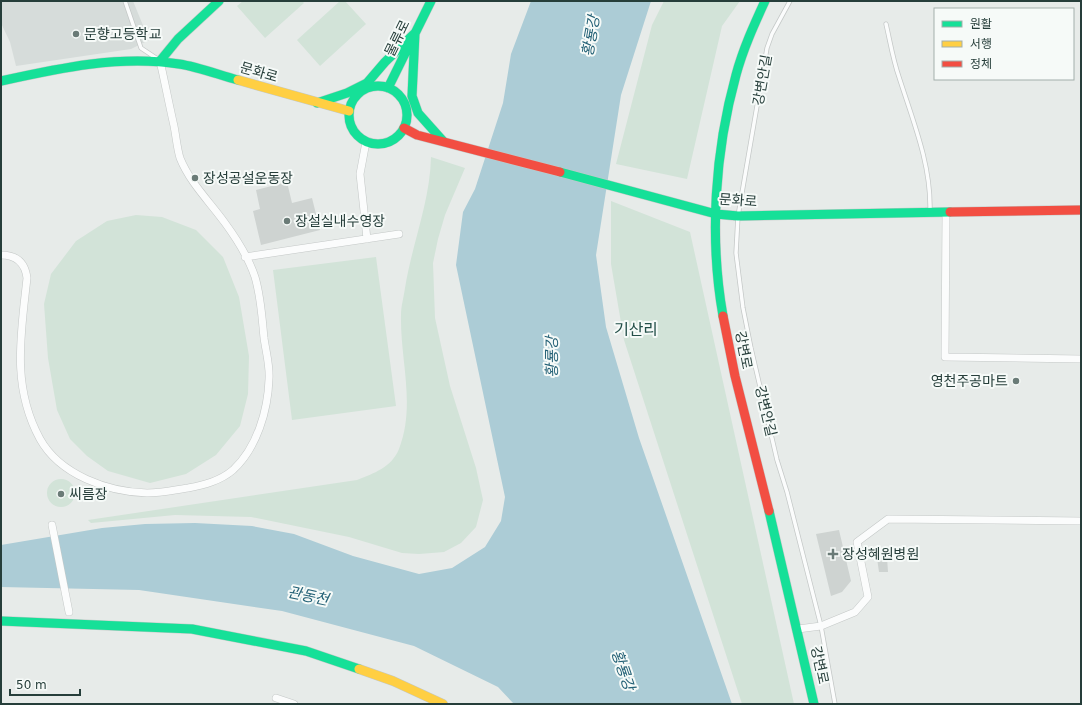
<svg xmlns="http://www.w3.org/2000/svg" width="1082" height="705" font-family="'DejaVu Sans','Noto Sans KR',sans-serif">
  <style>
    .built { fill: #d6dcda }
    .green { fill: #d2e3d8 }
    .water { fill: #acccd6 }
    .building { fill: #ced3d1 }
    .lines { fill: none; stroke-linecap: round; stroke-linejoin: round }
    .lane-casing { stroke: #c4c8c7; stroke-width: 5 }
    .street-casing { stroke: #c4c8c7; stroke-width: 8 }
    .fast-casing { stroke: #c3c9c7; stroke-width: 10 }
    .slow-casing { stroke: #c3c9c7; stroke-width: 10 }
    .jam-casing { stroke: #c3c9c7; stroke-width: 10 }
    .lane { stroke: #fbfcfc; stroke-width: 3.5 }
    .street { stroke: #fbfcfc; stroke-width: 7 }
    .fast { stroke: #16e098; stroke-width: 9 }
    .slow { stroke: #ffcf43; stroke-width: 9 }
    .jam { stroke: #f24e42; stroke-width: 9 }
    .poi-dot { fill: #6a7b77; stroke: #f6faf8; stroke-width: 1.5 }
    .labels { text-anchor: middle; stroke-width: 4; stroke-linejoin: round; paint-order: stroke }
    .poi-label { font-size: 14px; fill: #263e3a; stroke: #f6faf8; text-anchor: start }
    .street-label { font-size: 14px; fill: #263e3a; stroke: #f6faf8 }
    .water-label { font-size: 15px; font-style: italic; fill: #246176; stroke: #f6faf8 }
    .quarter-label { font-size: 16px; fill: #234f48; stroke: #f6faf8 }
  </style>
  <rect width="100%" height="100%" fill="#e7ebe9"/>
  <!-- built -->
  <path class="built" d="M1,1H133L149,40L131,49L16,66L10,42L1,23Z"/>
  <!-- green -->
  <path class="green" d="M243,1H302L304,3L265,38L237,6Z
    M340,1H345L366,24L320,66L297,40Z
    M664,1H740L722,26L687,179L616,164L652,25Z
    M431,157L465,168L445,215L438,239L433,263L435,318L450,386L476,468L483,500L476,527L461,543L444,552L419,554L402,553L349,537L251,517L175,515L91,523L88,520L357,480C374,473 391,468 399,449C416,405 400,360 401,315C401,306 404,296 405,288C412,244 430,202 431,157Z
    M611,201L690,232L794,704H742L624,340L611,264Z
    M136,215L162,217L196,230L223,257L239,297L249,356L248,394L240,426L216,455L186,474L150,483L108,471L87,456L70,439L57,410L48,358L44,304L51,274L76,241L107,221Z
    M376,257L396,406L292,420L273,270Z
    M47 493a14 14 0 1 1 28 0a14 14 0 1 1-28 0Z"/>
  <!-- water -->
  <path class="water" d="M531,1H651L621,95L596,255L606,327L639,438L732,704H514L498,687L414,646L282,611L139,590L1,587V545L102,528L145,524L195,523L252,526L294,534L353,556L419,574L452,568L485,547L501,521L505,497L456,265L463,212L475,189L503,103L511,54Z"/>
  <!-- building -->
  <path class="building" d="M287,182L292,203L312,198L320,230L261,245L253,211L260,209L256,190Z
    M839,530L851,581L842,592L831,596L816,534Z
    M887,557L888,572H879L877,558Z"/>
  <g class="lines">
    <defs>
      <path id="lane" d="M125,1L141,48L156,58
        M790,1L772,34L767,48L738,216L736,253L743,308L751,348L777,460L787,492L821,626L835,704
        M886,24C890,41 893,60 899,77C913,121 931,164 930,210"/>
      <path id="street" d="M366,142L360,174L367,239
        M946,214L945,357L1081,359
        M1,255C16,255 25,262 27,278C21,334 11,386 40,439C60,475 108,492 147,493C161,493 174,490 188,488C204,485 220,481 233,470C257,448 268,410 269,379C270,366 266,352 264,338C262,318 261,297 255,277C249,259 236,238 225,223C210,202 190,183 180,158C177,148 176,136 174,126C169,104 165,83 160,61
        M245,257L399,234
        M52,525L69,612
        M798,629L821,626L855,612L868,597L857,542L888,519L1081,521
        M276,698L294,704"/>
      <path id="fast" d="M415,33L412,96L418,113L443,141
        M160,61L178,39L219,1
        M1,81C60,68 119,55 179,64C199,67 219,75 238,80
        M349 115a29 29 0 1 1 58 0a29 29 0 1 1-58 0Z
        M388,88L431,1
        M317,103L347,93L367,83L385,62L415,33
        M560,172L716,214L738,216L950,212
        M723,316C709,237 715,151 736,75C743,49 754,25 765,1
        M769,511L814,704
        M1,621L192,629L306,651L359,669"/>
      <path id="slow" d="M238,80L349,111
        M359,669L393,681L443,704"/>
      <path id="jam" d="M404,128L417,135L560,172
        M950,212L1081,210
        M723,316L735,376L769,511"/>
    </defs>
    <!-- lane casing -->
    <use href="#lane" class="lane-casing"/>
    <!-- street casing -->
    <use href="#street" class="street-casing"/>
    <!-- fast casing -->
    <use href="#fast" class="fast-casing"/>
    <!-- slow casing -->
    <use href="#slow" class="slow-casing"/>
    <!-- jam casing -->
    <use href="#jam" class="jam-casing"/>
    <!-- lane -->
    <use href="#lane" class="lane"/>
    <!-- street -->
    <use href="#street" class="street"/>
    <!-- fast -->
    <use href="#fast" class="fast"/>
    <!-- slow -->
    <use href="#slow" class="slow"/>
    <!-- jam -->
    <use href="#jam" class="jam"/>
  </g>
  <!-- markers -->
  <g class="poi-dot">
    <circle cx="76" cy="34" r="4"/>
    <circle cx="195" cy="178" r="4"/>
    <circle cx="287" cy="221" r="4"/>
    <circle cx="1016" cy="381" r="4"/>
    <circle cx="61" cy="494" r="4"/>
    <path d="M831 548h4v4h4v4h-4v4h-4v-4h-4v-4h4z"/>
  </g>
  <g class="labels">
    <!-- poi labels -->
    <g class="poi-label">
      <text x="84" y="39">문향고등학교</text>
      <text x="203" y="183">장성공설운동장</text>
      <text x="295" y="226">장설실내수영장</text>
      <text x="1008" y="386" text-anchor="end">영천주공마트</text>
      <text x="69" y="499">씨름장</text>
      <text x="842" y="559">장성혜원병원</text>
    </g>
    <!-- street labels -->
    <g class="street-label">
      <text transform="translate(397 38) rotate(-64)" y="5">물류로</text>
      <text transform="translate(259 72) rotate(16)" y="5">문화로</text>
      <text transform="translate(762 80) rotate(-80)" y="5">강변안길</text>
      <text transform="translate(738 200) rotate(4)" y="5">문화로</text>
      <text transform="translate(744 350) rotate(79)" y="5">강변로</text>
      <text transform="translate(766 411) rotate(77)" y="5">강변안길</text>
      <text transform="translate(820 665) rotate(78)" y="5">강변로</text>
    </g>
    <!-- water labels -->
    <g class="water-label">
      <text transform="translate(591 36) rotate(-80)" y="5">황룡강</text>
      <text transform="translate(552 357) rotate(-90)" y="5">황룡강</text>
      <text transform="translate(308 596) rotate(12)" y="5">관동천</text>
      <text transform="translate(623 670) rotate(71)" y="5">황룡강</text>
    </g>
    <!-- quarter labels -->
    <g class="quarter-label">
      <text x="636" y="335">기산리</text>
    </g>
  </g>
  <!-- border -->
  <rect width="1082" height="705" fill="none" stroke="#263e3a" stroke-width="4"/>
  <!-- legend -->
  <rect x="934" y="8" width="140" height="72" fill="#f6faf8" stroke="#a3afac"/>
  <rect x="942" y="21" width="20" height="6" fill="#16e098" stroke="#a3afac"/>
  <text x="970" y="28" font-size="12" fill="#263e3a">원활</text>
  <rect x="942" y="41" width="20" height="6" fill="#ffcf43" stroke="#a3afac"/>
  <text x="970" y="48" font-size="12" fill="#263e3a">서행</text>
  <rect x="942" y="61" width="20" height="6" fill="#f24e42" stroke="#a3afac"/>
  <text x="970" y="68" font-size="12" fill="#263e3a">정체</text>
  <!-- scale -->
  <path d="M10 689v6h70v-6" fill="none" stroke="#263e3a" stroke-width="2"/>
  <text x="16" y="689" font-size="12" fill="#263e3a" stroke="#f6faf8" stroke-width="3" paint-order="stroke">50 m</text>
</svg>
